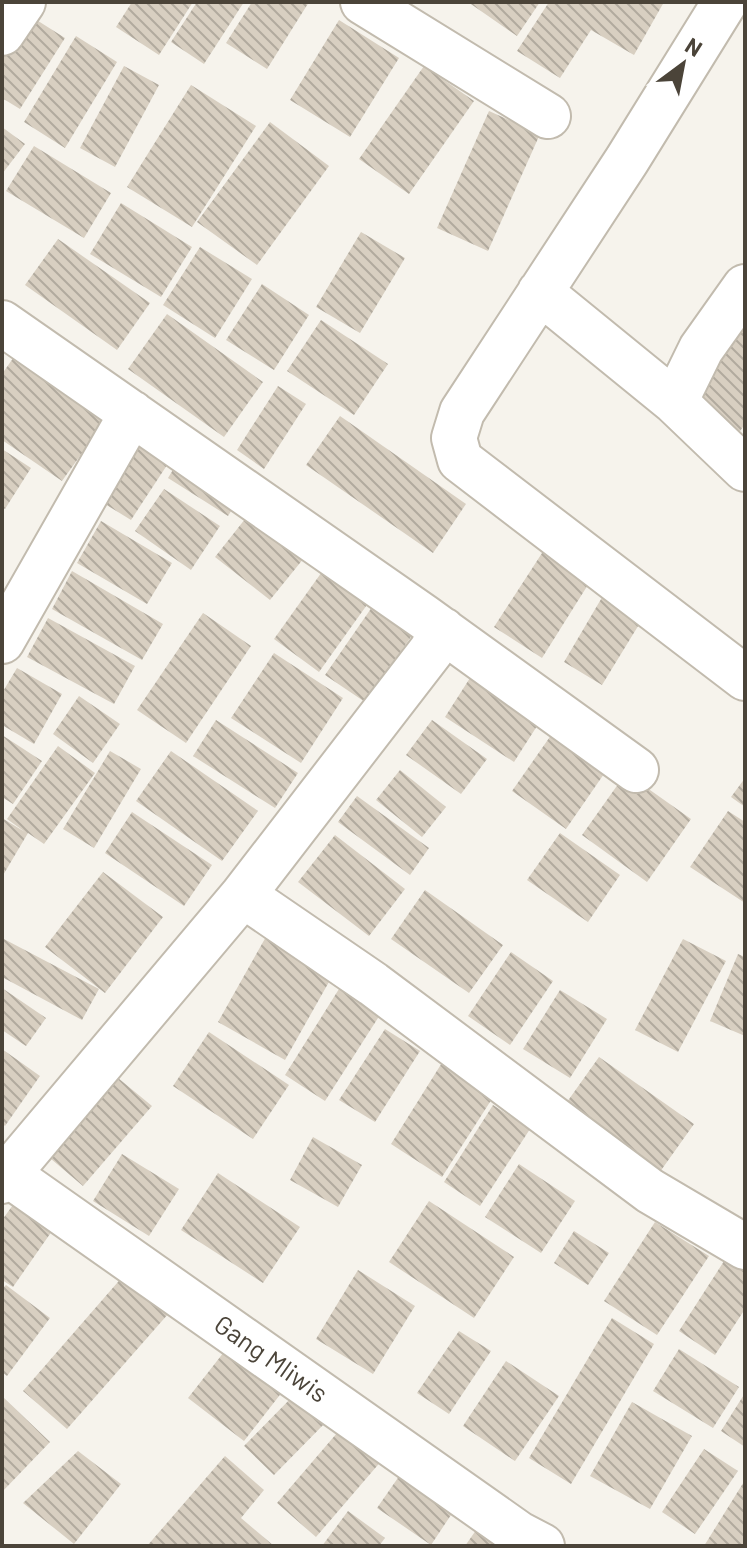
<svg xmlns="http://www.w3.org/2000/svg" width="747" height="1548" font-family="Barlow,sans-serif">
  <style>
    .building { fill: url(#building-back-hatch) }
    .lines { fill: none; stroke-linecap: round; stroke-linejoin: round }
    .minor-casing { stroke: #c2bbae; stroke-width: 48 }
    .minor { stroke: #fff; stroke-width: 44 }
    .labels { text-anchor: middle; stroke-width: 6; stroke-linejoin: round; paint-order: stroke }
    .street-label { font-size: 26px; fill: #4b4439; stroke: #fff }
  </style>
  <defs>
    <pattern id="building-back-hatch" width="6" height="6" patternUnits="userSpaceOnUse" patternTransform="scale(2)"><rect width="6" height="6" fill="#d8cfc1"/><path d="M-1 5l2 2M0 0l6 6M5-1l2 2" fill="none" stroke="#b1aa9e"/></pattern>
  </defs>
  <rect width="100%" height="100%" fill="#f6f3ec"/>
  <!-- building -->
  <path class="building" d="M132,2H193L159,55L116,27Z
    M197,2H244L204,64L171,42Z
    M252,2H309L267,69L226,43Z
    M468,2H540L517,36Z
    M549,2H664L634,55L591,30L560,78L517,51Z
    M24,12L65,38L20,109L2,98V48Z
    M339,20L399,58L350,137L290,100Z
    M76,36L117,62L65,148L24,122Z
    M124,66L159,85L115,167L80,148Z
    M424,66L474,101L409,194L359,159Z
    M191,85L256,126L192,227L127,187Z
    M489,111L540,134L488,251L437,228Z
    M270,122L329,166L257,265L197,222Z
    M2,127L25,144L2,174Z
    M34,146L111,193L84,238L6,191Z
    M121,203L192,247L161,297L90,254Z
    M361,232L405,258L360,333L316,307Z
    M58,239L150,303L117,350L25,285Z
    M200,247L252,279L215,338L163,305Z
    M262,284L309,315L274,370L226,340Z
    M745,305V424L738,434L685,401Z
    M167,314L263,382L224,437L128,369Z
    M321,320L388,364L354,415L287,371Z
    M16,354L108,417L62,481L2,440V374Z
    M278,386L306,404L264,469L237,450Z
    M340,416L466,504L433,553L306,465Z
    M134,431L173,456L131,520L92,496Z
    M2,449L31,468L5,509L2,507Z
    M182,455L243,492L228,516L168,478Z
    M164,489L220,526L191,570L135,531Z
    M249,514L304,558L270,600L215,557Z
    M101,521L172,563L147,604L77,563Z
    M544,550L591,580L542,658L494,627Z
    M329,562L374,595L319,672L274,639Z
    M72,571L163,624L142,660L52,609Z
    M604,594L643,618L602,685L564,662Z
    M379,597L420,624L365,702L325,675Z
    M203,613L251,646L186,743L137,710Z
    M48,618L135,666L114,704L27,657Z
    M274,653L343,698L301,763L231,718Z
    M477,667L546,712L514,762L445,717Z
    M17,668L62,694L34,744L2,725V693Z
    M79,696L120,724L93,763L53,734Z
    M216,720L298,773L275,808L193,756Z
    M432,720L487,759L461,794L406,755Z
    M561,721L615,758L566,829L512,791Z
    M2,735L42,761L13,804L2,797Z
    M58,746L95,773L44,844L28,833L2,877V818L25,832L7,819Z
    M110,751L141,769L94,848L63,829Z
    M171,751L258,811L222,861L136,801Z
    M400,770L446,807L422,837L376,800Z
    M626,773L691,819L647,882L582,835Z
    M745,778V807L731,797Z
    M357,796L429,848L410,875L338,822Z
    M728,811L745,822V903L690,867Z
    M132,812L212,865L184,906L105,853Z
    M560,833L620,875L588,922L527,880Z
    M335,835L405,889L369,936L298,882Z
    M103,872L163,917L105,993L45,947Z
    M425,890L503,945L469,993L391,939Z
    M267,935L334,973L285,1060L218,1022Z
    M2,938L99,989L82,1020L2,977Z
    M683,939L726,961L678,1052L635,1030Z
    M511,952L553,981L510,1045L468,1016Z
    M738,954L745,957V1036L710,1021Z
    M344,981L385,1007L325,1101L285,1075Z
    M2,988L46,1018L26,1046L2,1030Z
    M560,990L607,1019L570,1078L523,1049Z
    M385,1029L420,1051L375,1122L339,1100Z
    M209,1032L289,1085L253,1139L173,1086Z
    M2,1049L40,1076L5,1126L2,1123Z
    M599,1057L694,1124L657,1176L562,1109Z
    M445,1058L497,1091L442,1177L391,1144Z
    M112,1073L152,1106L83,1186L44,1153Z
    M493,1105L530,1129L480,1206L444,1182Z
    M313,1137L362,1165L338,1207L290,1180Z
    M122,1154L179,1189L149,1236L93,1201Z
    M519,1164L575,1201L541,1253L485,1217Z
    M218,1173L300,1227L263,1283L181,1230Z
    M21,1194L59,1221L13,1287L2,1280V1220Z
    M429,1201L514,1257L474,1318L389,1262Z
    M655,1222L709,1256L657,1335L604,1301Z
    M574,1231L609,1253L588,1285L554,1263Z
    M726,1258L745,1271V1309L715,1355L679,1331Z
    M358,1270L415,1306L373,1374L316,1339Z
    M124,1275L169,1313L67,1429L23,1391Z
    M6,1285L50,1318L7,1376L2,1372V1289Z
    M612,1318L654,1344L571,1484L529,1458Z
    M459,1331L491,1351L449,1414L417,1393Z
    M231,1343L286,1387L244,1441L188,1398Z
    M679,1349L739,1387L713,1428L653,1391Z
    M506,1361L559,1396L515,1461L463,1426Z
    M298,1391L327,1421L274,1475L244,1446Z
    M745,1393V1447L721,1431Z
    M4,1398L50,1442L2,1492V1400Z
    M632,1402L692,1436L650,1509L590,1476Z
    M343,1426L383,1459L316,1537L277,1503Z
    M704,1449L738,1471L695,1534L662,1512Z
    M78,1451L121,1484L74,1544L23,1503Z
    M225,1456L264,1490L241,1518L274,1546H147Z
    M402,1472L455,1509L431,1545L377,1508Z
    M745,1480V1546H704Z
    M348,1511L385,1538L379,1546H322Z
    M481,1523L516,1546H465Z"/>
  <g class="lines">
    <defs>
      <path id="minor" d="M363,2L548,116
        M725,2L627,160L462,412L454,438L460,460L745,678
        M2,33L23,2
        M745,287L701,349L675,402L745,469
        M540,292L675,402
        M2,323L424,617L636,770
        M2,641L132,413
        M243,895L373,984L650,1191L745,1247
        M2,1170L519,1534L542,1546
        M2,1181L243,895L431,651L443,630"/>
    </defs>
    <!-- minor casing -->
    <use href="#minor" class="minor-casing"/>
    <!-- minor -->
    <use href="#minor" class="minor"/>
  </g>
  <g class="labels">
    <!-- street labels -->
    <g class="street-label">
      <text transform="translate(271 1359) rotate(35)" y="9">Gang Mliwis</text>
    </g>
  </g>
  <!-- border -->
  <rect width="747" height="1548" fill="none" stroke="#4b4439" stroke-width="8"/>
  <!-- north arrow -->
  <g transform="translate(683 64) rotate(32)" stroke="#ffffff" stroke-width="6" paint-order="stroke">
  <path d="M0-6L14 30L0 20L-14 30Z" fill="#4b4439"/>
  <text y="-12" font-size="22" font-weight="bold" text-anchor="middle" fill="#4b4439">N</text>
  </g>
</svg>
